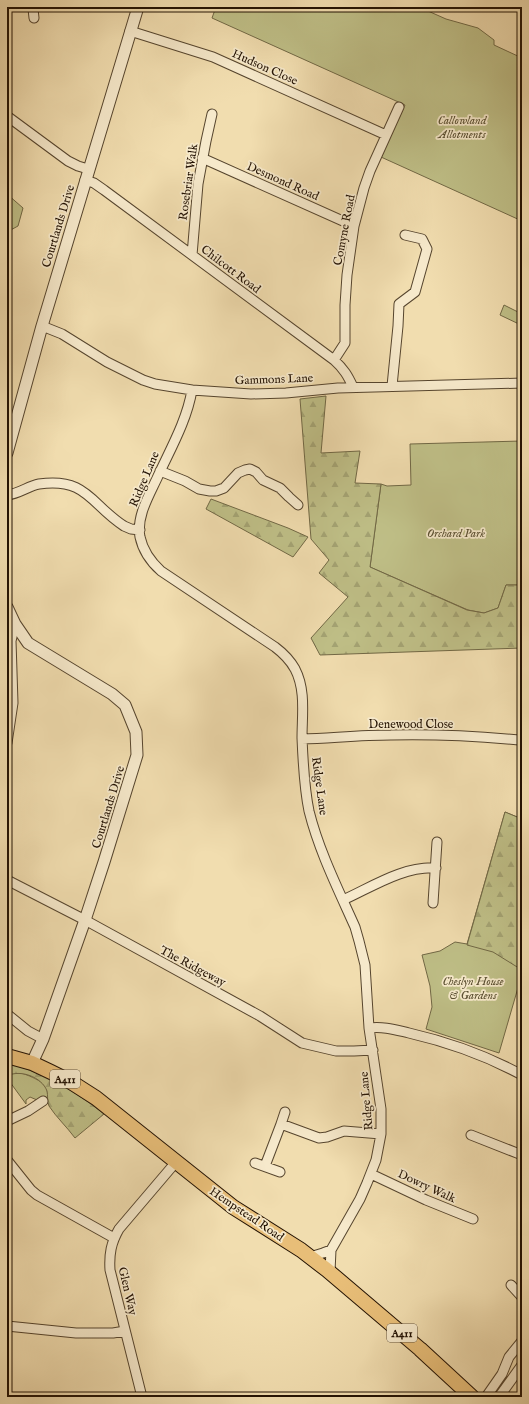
<svg xmlns="http://www.w3.org/2000/svg" width="529" height="1404" font-family="'IM FELL English',serif">
  <style>
    .green { fill: #bfbf87; stroke: #716845 }
    .forest { fill: url(#forest-firs); stroke: #716845 }
    .lines { fill: none; stroke-linecap: round; stroke-linejoin: round }
    .minor-casing { stroke: #56452e; stroke-width: 11 }
    .tertiary-casing { stroke: #56452e; stroke-width: 13 }
    .primary-casing { stroke: #231203; stroke-width: 16 }
    .minor { stroke: #f6e9cb; stroke-width: 9 }
    .tertiary { stroke: #f6e9cb; stroke-width: 11 }
    .primary { stroke: #e8be78; stroke-width: 14 }
    .labels { text-anchor: middle; stroke-width: 3.5; stroke-linejoin: round; paint-order: stroke }
    .shield { fill: #f6e9cb; stroke: #62523f; stroke-width: 1 }
    .shield-label { font-size: 11px; font-weight: bold; fill: #231203 }
    .street-label { font-size: 12px; fill: #231203; stroke: #f6e9cb }
    .park-label { font-size: 12px; font-style: italic; fill: #5a4f31; stroke: #f6e9cb }
  </style>
  <defs>
    <pattern id="forest-firs" width="22" height="20" patternUnits="userSpaceOnUse"><rect width="22" height="20" fill="#bfbf87"/><path d="M5 1l3.5 6h-7zM16 11l3.5 6h-7z" fill="#a4a373"/></pattern>
  </defs>
  <rect width="100%" height="100%" fill="#f1ddaf"/>
  <filter id="stains"><feTurbulence type="fractalNoise" baseFrequency=".005" numOctaves="4"/><feColorMatrix values="0 0 0 0 .2 0 0 0 0 .09 0 0 0 0 .02 0 0 0 .5 -.17"/></filter>
  <radialGradient id="worn" r=".72"><stop offset=".6" stop-color="#630" stop-opacity="0"/><stop offset="1" stop-color="#630" stop-opacity=".3"/></radialGradient>
  <!-- green -->
  <path class="green" d="M216,7H419L446,19L478,28L494,40V45L522,58V221L381,157L405,105L212,18Z
    M7,194L23,208L18,226L7,232Z
    M504,305L522,314L521,325L500,315Z
    M522,441V585H506L498,608L484,613L468,610L370,567L381,484L387,486L411,485L410,444Z
    M505,812L522,819V974L499,1053L426,1029L432,1007L430,986L422,955L440,951L455,942L467,944Z
    M11,1073C17,1072 22,1073 27,1075C42,1081 50,1086 48,1104L42,1098L37,1100L30,1097L26,1100V1104L7,1078V1076Z"/>
  <!-- forest -->
  <path class="forest" d="M326,396L321,453L360,451L355,483L381,484L370,567L467,610L484,613L498,608L506,585H522V648L320,655L311,638L348,597L319,573L329,560L311,539L300,399Z
    M211,499L288,528L308,537L293,557L206,509Z
    M505,812L522,819V970L493,952L467,945Z
    M7,1063C43,1072 75,1091 104,1114L75,1138C67,1127 56,1117 49,1106C47,1102 48,1095 47,1091C42,1077 20,1069 7,1076Z"/>
  <g class="lines">
    <defs>
      <path id="minor" d="M34,18L33,9L34,7
        M130,31L213,57L386,135
        M7,116L68,161L78,166L88,169
        M202,158L354,226
        M85,180L94,183L104,190L334,360C344,369 348,376 353,387
        M192,255L198,184L206,141L212,114
        M42,326L62,334L107,362L143,380L155,384L192,390L251,394L286,393L338,388L522,383
        M334,360L345,343V305L347,275L354,226L364,188L370,171L399,107
        M392,386L398,326L399,304L415,292L427,249L422,239L405,235
        M192,390C187,420 171,448 158,476C150,494 136,516 140,537C143,551 151,562 161,571L275,647C283,653 290,660 295,669C306,690 302,715 302,738C303,762 304,787 309,811C319,851 338,889 355,927L359,941L365,965L369,1028L381,1109V1134L376,1160L367,1183L360,1199L331,1250L330,1272
        M160,471L185,481L199,489L210,491H216L224,488L238,473L245,470L250,469L256,472L263,480L280,488L289,497L298,505
        M7,495C19,494 28,486 39,484C87,477 91,505 124,526L131,529L140,530
        M7,626L15,624L11,641L13,703L7,743
        M302,739C332,738 361,735 391,735C434,734 476,736 519,740
        M7,880L85,920L260,1016L302,1043L336,1051H354L373,1050
        M343,900C372,887 403,866 436,868
        M433,903L437,842
        M7,1014L28,1031L43,1039
        M369,1028C383,1026 396,1030 409,1033C448,1042 487,1056 522,1075
        M7,1121L28,1111L43,1101
        M281,1124L285,1112
        M471,1135L522,1155
        M7,1160L31,1190L37,1195L114,1238
        M255,1163L280,1172
        M265,1166L281,1124L319,1138L327,1137L344,1131L381,1134
        M371,1174L426,1200L473,1219
        M310,1257L323,1253L331,1250
        M511,1285L522,1297
        M7,1326L76,1333H113L125,1331
        M142,1397L110,1270C109,1254 111,1243 119,1229L176,1162
        M486,1397L502,1374L509,1357L522,1341
        M499,1397L522,1365"/>
      <path id="tertiary" d="M7,453L42,326L138,7
        M7,607L15,624L28,643L112,694L125,705L136,732L137,755L104,862L85,920L43,1039L32,1063"/>
      <path id="primary" d="M7,1056L32,1063L51,1072L71,1082L96,1098L233,1207L301,1250L327,1270L420,1349L472,1397"/>
    </defs>
    <!-- minor casing -->
    <use href="#minor" class="minor-casing"/>
    <!-- tertiary casing -->
    <use href="#tertiary" class="tertiary-casing"/>
    <!-- primary casing -->
    <use href="#primary" class="primary-casing"/>
    <!-- minor -->
    <use href="#minor" class="minor"/>
    <!-- tertiary -->
    <use href="#tertiary" class="tertiary"/>
    <!-- primary -->
    <use href="#primary" class="primary"/>
  </g>
  <g class="labels">
    <!-- shield labels -->
    <g class="shield">
      <rect x="50" y="1070" width="30" height="18" rx="3"/>
      <rect x="387" y="1324" width="30" height="18" rx="3"/>
    </g>
    <g class="shield-label">
      <text x="65" y="1083">A411</text>
      <text x="402" y="1337">A411</text>
    </g>
    <!-- street labels -->
    <g class="street-label">
      <text transform="translate(265 67) rotate(24)" y="4">Hudson Close</text>
      <text transform="translate(283 181) rotate(24)" y="4">Desmond Road</text>
      <text transform="translate(188 182) rotate(-82)" y="4">Rosebriar Walk</text>
      <text transform="translate(58 226) rotate(-73)" y="4">Courtlands Drive</text>
      <text transform="translate(344 230) rotate(-79)" y="4">Comyne Road</text>
      <text transform="translate(231 269) rotate(37)" y="4">Chilcott Road</text>
      <text transform="translate(274 379) rotate(-2)" y="4">Gammons Lane</text>
      <text transform="translate(144 479) rotate(-67)" y="4">Ridge Lane</text>
      <text x="411" y="728">Denewood Close</text>
      <text transform="translate(320 786) rotate(82)" y="4">Ridge Lane</text>
      <text transform="translate(108 807) rotate(-73)" y="4">Courtlands Drive</text>
      <text transform="translate(193 966) rotate(28)" y="4">The Ridgeway</text>
      <text transform="translate(366 1101) rotate(-95)" y="4">Ridge Lane</text>
      <text transform="translate(427 1186) rotate(25)" y="4">Dowry Walk</text>
      <text transform="translate(247 1214) rotate(34)" y="4">Hempstead Road</text>
      <text transform="translate(128 1291) rotate(77)" y="4">Glen Way</text>
    </g>
    <!-- park labels -->
    <g class="park-label">
      <text x="462" y="124">Callowland<tspan x="462" dy="14">Allotments</tspan></text>
      <text x="456" y="537">Orchard Park</text>
      <text x="473" y="985">Cheslyn House<tspan x="473" dy="14">&amp; Gardens</tspan></text>
    </g>
  </g>
  <!-- margin -->
  <rect width="529" height="1404" fill="none" stroke="#f1ddaf" stroke-width="24"/>
  <rect x="8" y="8" width="513" height="1388" fill="none" stroke="#231203" stroke-width="2"/>
  <rect x="12" y="12" width="505" height="1380" fill="none" stroke="#231203"/>
  <rect width="100%" height="100%" filter="url(#stains)"/>
  <rect width="100%" height="100%" fill="url(#worn)"/>
</svg>
